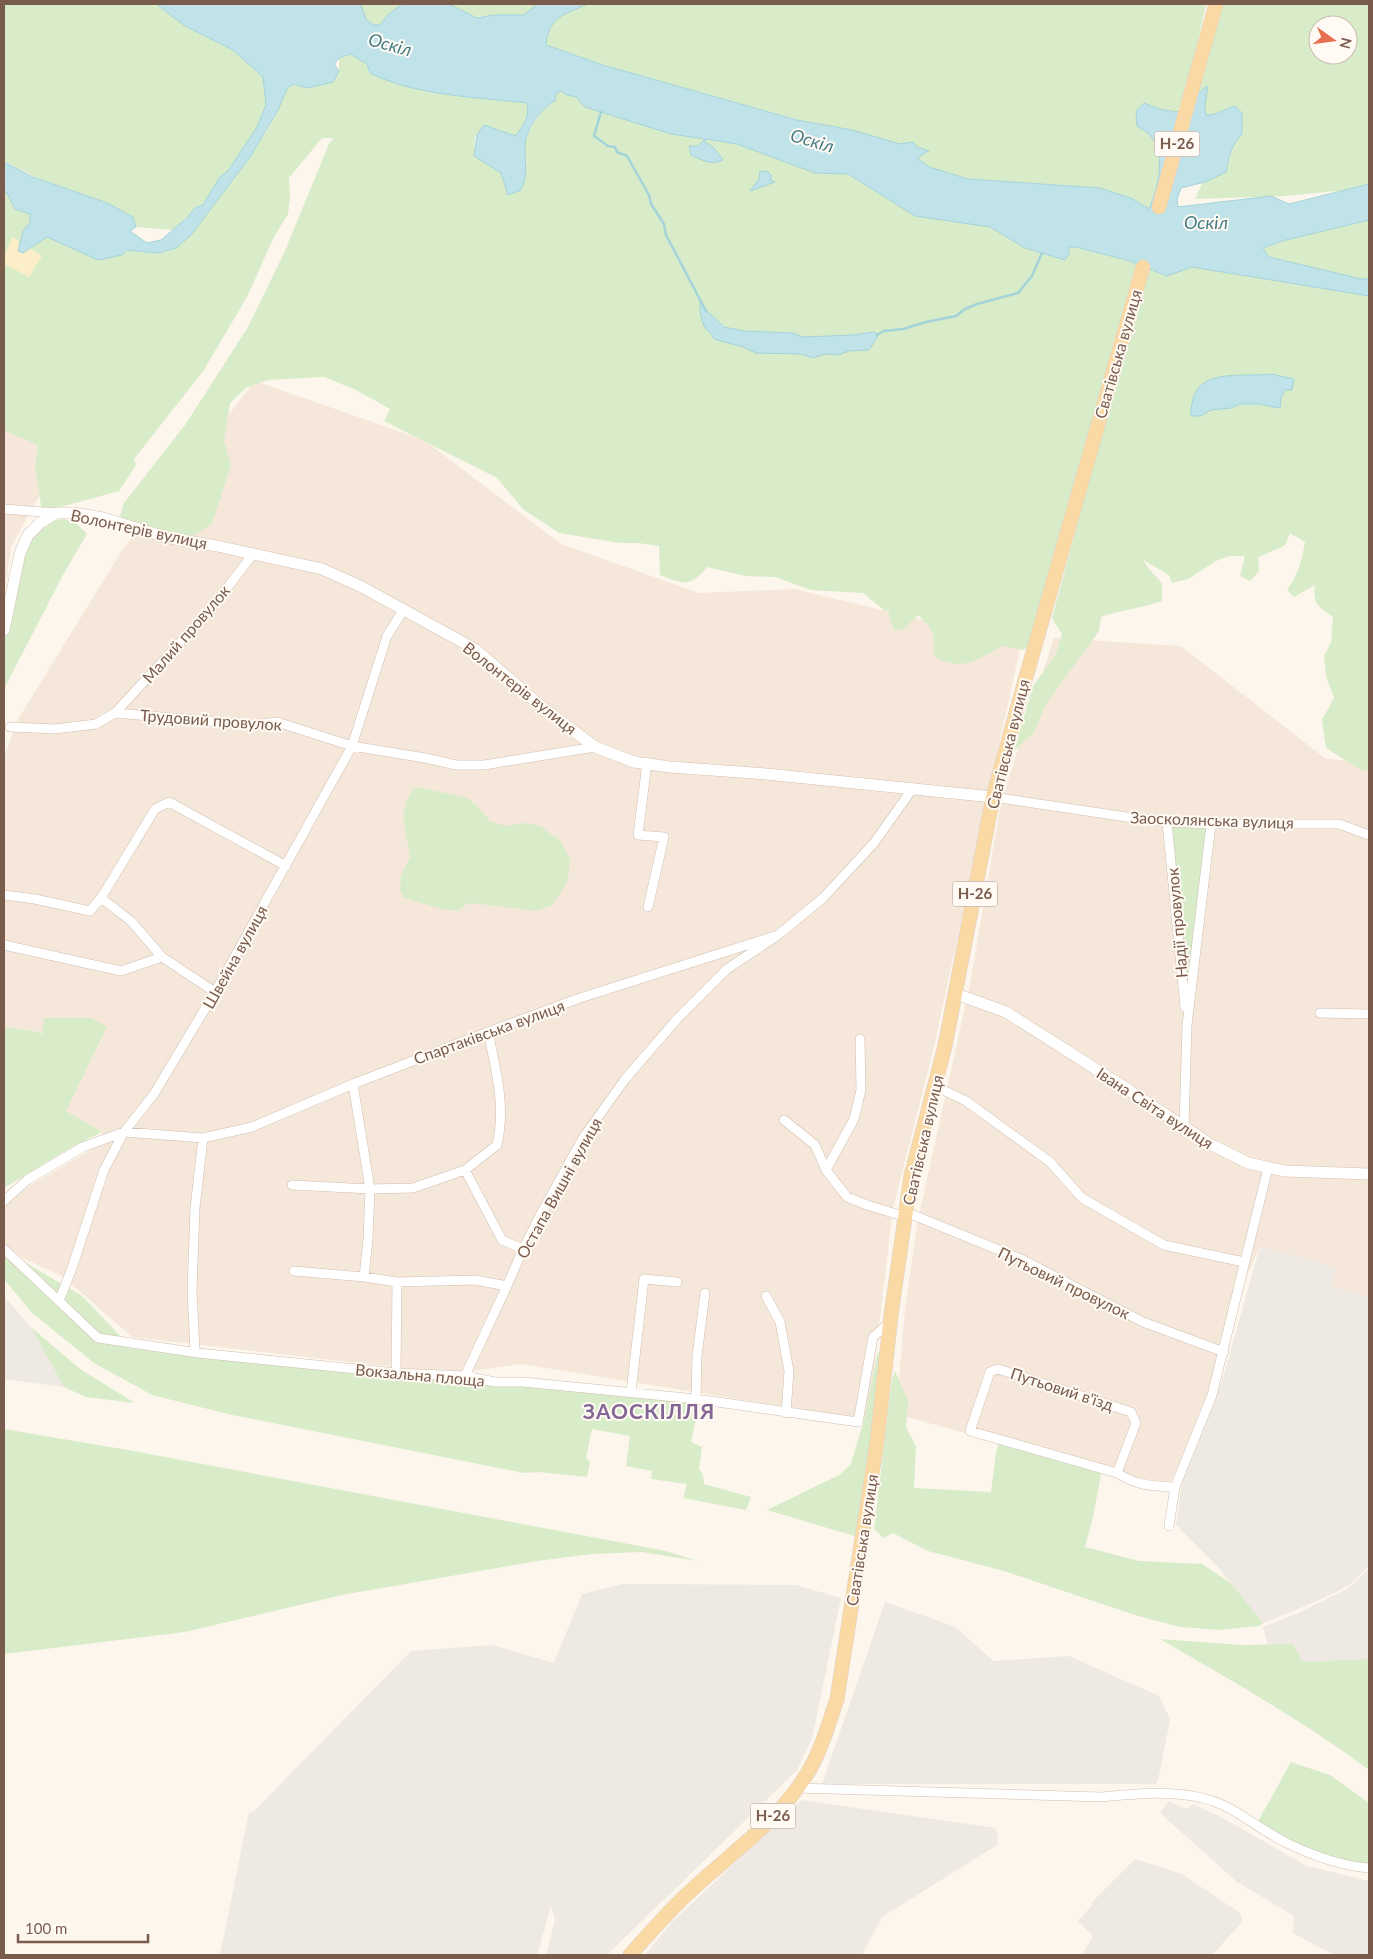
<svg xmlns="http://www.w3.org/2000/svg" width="1373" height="1959" font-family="Lato,sans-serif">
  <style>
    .residential { fill: #f5e8da }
    .industrial { fill: #efe9e4 }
    .green { fill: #d8ecc9; fill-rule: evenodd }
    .sand { fill: #fcefc7 }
    .water { fill: #bfe3e8; stroke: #a5d3da }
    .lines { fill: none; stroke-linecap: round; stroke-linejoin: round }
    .stream { stroke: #a5d3da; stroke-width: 2.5 }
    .street-casing { stroke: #d1beb0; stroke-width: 10 }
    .secondary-casing { stroke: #d6c0b0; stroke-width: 12 }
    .primary-casing { stroke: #dad1cd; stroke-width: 15 }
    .street { stroke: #fff; stroke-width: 9 }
    .secondary { stroke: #fff; stroke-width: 11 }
    .primary { stroke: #fbd9a5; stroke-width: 14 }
    .labels { text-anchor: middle; stroke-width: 4; stroke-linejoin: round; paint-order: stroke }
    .shield { fill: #fffaf3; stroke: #a28b7f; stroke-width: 1 }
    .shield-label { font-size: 15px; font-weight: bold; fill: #7a5c4d }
    .street-label { font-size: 16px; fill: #7a5c4d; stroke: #fffaf3 }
    .water-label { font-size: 18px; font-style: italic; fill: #437c86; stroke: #fffaf3 }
    .district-label { font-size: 21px; font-weight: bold; letter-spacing: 1px; fill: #846695; stroke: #fffaf3 }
  </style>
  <rect width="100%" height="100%" fill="#fdf6ec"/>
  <!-- residential -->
  <path class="residential" d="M255,381L424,440L561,544L699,593L795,589L1021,644L933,1051L893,1208L868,1420L521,1364L452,1374L132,1337L62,1276L23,1258L4,1243V1207L29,1186L101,1144L102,1132L64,1110L101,1041L4,1027V757L17,721L123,549Z
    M4,415L71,439L11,547L4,599Z
    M1054,638L1181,646L1326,759L1369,762V1297L1332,1286L1336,1267L1260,1246L1235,1303L1212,1395L1167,1489L896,1414L905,1308L918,1220L971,979L1001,802Z"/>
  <!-- industrial -->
  <path class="industrial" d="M1260,1246L1336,1267L1332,1286L1369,1297V1566L1348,1586L1315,1602L1263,1623L1220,1569L1176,1525L1182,1482L1223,1378Z
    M4,1296L31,1327L64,1387L4,1379Z
    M1369,1569V1744L1276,1674L1263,1627L1298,1613L1347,1589Z
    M622,1584L796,1585L841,1598L812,1739L797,1770L607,1955H546L555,1920L551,1906L537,1955H220L249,1812L252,1813L411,1651L492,1645L554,1663L582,1594Z
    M885,1602L956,1627L993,1661L1069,1656L1159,1696L1170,1719L1158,1781L1155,1784H822Z
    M801,1800L996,1828L998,1835L997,1845L882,1917L862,1955H645L671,1923Z
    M1169,1801L1186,1809L1193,1804L1219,1816L1307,1866L1369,1881V1955H1334L1293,1933L1294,1916L1237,1882L1160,1813Z
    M1135,1859L1182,1874L1240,1913L1243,1921L1212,1955H1082L1093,1936L1078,1921L1093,1904L1091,1903Z"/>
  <!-- green -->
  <path class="green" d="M4,4H156L185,26L233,50L263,77L307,88L333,82L339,71V58L350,54L367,64L371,73C416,96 477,97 527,103C530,117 523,127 515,137L484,125L475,137L474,156L501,173L527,163C526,157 524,149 525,143C529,128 541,108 555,101L556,94L561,91L671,134L737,144L815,173L847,174L915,216L990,227L1025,248L1065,260L1069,247H1076L1130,261L1167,276L1190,265L1369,296V770L1362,771L1326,748L1322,720L1334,698L1326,676L1324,656L1331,642L1333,617C1319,607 1312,604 1315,585L1294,597L1287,590C1298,575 1302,560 1305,542L1290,533L1286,544L1282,547L1258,557L1259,571L1250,581L1240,576L1245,556H1229L1216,561L1188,579L1172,583L1169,575L1143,560L1150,570L1162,583V601C1142,608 1121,610 1101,617L1099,631L1046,704L1034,732L1014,751L1033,686L1056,654L1062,634L1052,618L1114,389L1139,271H1134L1138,273L1034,640L1024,650L1002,646C975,661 963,672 933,656C936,635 933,629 918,615L904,629L894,631L888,612L890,610L885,611L863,593L811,590L775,577L745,576L707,567C690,588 683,584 660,575L659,546L638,543H620L559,533L523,509L497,478L384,421L390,409L356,390L324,377L268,380L246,388L230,403L224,441L231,465L212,524L184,541L129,521L120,516L124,503L185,425L248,327L284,253L329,144L334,138H322L289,178L290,199L288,214L273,239L248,295L204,370L134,459L136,465L119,491L42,512L35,466L38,445L4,430V191L7,193L15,209L30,214V222L23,231L122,255L128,248L191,235L250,157L276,115L283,95L263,78L266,105L257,127L228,171L220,177L203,205L195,208L187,218L184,219L185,220L172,230L136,227L131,216L99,200L46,182L4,161ZM1271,374L1285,390L1281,398L1271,407L1258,404H1240L1231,408H1212L1201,416H1191L1258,376Z
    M361,4H402L388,15L380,25H373L366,19Z
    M446,4H537L524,15H492L476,17Z
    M588,4H1206L1188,87L1177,112L1159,109L1145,103L1137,126C1141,129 1146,132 1150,135C1169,154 1156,188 1149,209L1145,208L1133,199L1100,188L968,179L929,167L917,158L929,152L917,147L913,142L900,144L852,130L799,120L621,70L545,45C549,17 565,14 588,4Z
    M1223,4H1369V185L1358,189L1284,196L1195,199L1203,182L1226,172L1242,113L1235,106C1224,109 1216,115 1206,118L1203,104L1207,87L1197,95ZM1318,25H1348V55H1318Z
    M1369,220V279H1361L1269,257L1263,248L1282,241Z
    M64,519L76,523L87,534L63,575L4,689V633L28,543L43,528L55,520Z
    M418,787L467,798L477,806L490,821L505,826L525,823L540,826L561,841L570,859L568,879L562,891L551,906L536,911L471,903L465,905L459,911L442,909L404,898L400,891L401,876L410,857L403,817L406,802L413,789Z
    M1167,822L1211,824L1187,1025Z
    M44,1018H91L107,1027L66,1111L102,1132L72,1147L4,1188V1027L40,1032L42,1034Z
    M4,1245L26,1263L81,1295L126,1342L700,1399L691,1442L702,1447L699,1469L703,1475L704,1484L751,1497L746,1510L683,1498L687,1484L651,1479L652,1471L626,1466L630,1436L592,1429L586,1458L590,1462L587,1477L538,1472L524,1473L232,1415L152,1395L94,1363L32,1313L4,1279Z
    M31,1327L80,1369L135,1403L86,1397L64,1387Z
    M882,1350L858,1537L767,1510L841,1474L851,1464L865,1417L877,1354Z
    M895,1371L908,1401L906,1427L916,1447L914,1488L991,1492L996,1452L999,1443L1102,1469L1093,1517L1085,1547L1139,1561L1202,1564L1232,1584L1263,1623L1259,1626L1219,1630L1180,1627L1138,1616L1004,1571L928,1551L893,1533L883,1538L874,1529L892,1380Z
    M4,1429L128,1450L666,1551L698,1561L642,1552L592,1554L537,1561L342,1595L185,1632L4,1654Z
    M1160,1639L1242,1645L1293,1644L1302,1662L1369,1659V1770C1303,1721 1231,1680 1160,1639Z
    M1291,1762L1330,1775L1369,1803V1868L1289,1844L1257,1823Z"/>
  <!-- sand -->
  <path class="sand" d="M12,237L42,256L29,277L4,264V258Z"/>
  <!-- water -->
  <path class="water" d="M156,4H361L366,19L373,25H380L388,15L402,4H449L477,18L492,15H524L537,4H588C565,14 548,17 546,45L603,65L797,120L852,130L900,144L913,142L917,147L929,151L917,158L929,167L968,179L1100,188L1133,199L1149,209C1158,187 1166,159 1152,138C1149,133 1142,129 1137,126L1136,111L1144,103L1159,109L1177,112L1207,86C1208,98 1203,102 1206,115C1217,116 1224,109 1235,106L1242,113V134C1231,144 1229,158 1226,172L1205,182L1181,188L1177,199L1178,207L1271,196L1289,204L1369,184V220L1282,241L1263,248L1269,257L1361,279H1369V296L1192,267L1167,276L1130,261L1076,247H1069V254L1065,260L1025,248L990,227L915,216L848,174L815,173L737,144L706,139L705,142L714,148L723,160C712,166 702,160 691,155L689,146H698L705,139L671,134L585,107L576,97L567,95L561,91L556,94L555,101C541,108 525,130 525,146C525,162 528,175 521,190L508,195L501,173L474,156L477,135L484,125L515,136C523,127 530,117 527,103C477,97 416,96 370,73L367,64L350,54L339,58L334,64L339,71L333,82L307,88L293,84L287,89L278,110L250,157L191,235L176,248L158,253L127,250L122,255L98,260L47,237L23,253L18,251L23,231L30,222V214L15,209L7,193L4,191V162L33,177L107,203L133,217L136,227L130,231L147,243L161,240L187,218L195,208L203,205L220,177L228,171L257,127L266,105L263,77L233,50L185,26Z
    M760,171L768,172L772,176L770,180L775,182L750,191L759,179Z
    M700,299L705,309L724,327L744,331L793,333L803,337L852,335L873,332L879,334L869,350L849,351L838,355L825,354L813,358L801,354L756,353L743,347L714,339C712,333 709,333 706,329C700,321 700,308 700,299Z
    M1271,374L1294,379L1292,390H1285L1281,398L1280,408L1258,404H1240L1231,408L1211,410L1201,416H1191C1190,365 1237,378 1271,374Z"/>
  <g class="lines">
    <!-- stream -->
    <path class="stream" d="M601,112L594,136L608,146L615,147L617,152L627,156L649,195L651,204L664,224L666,235L706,311
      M877,335L884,331L903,329L926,322L956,316L965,309L977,304L1018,293L1032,276L1042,253"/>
    <defs>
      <path id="street" d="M4,509L56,513
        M115,713L210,610L254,553
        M10,727L55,729L96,724L115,713L253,725L277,722L352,746L425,758L456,765H484L595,747
        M647,763L638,835L664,837L648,907
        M993,797L1133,818L1167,822L1211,824H1339L1369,835
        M1167,822L1185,1007
        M4,895L35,899L90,911L101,898L155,809L169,802L286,866
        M101,898L131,921L162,957L215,992
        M4,945L121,971L162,957
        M1320,1013L1369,1014
        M353,1084L370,1189L368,1239L364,1277
        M935,1086L966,1101L1050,1162L1082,1198L1164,1245L1244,1262
        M784,1120L815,1145L826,1170L847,1197L867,1205L906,1217
        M1184,1127L1187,1025L1211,824
        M465,1170L502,1240L523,1249
        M826,1170L854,1119L861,1090L860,1039
        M292,1185L370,1189L413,1188L465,1170L497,1145C506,1107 496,1070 488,1032
        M4,1201L27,1180L83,1147L124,1132L203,1138L252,1127L353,1084L488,1032L580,998L778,935
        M906,1212L1023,1260L1143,1322L1224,1352
        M4,1249L98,1338L198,1353L396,1373L465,1376L495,1382H523L696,1399L858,1422L873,1337L890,1322
        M294,1271L364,1277L397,1282L475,1280L507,1286
        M766,1296L780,1322L789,1371L786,1413
        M59,1301L72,1268L104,1170L124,1132L154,1094L215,992L352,746L387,636L404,609
        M195,1352L192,1290L195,1208L203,1138
        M396,1373L397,1282
        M465,1376L507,1286L523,1249L541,1214L583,1138L626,1078L678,1018L727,969L778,935L823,898L874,843L913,788
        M631,1392L644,1279L677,1282
        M696,1399L697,1356L705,1293
        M1117,1473L1136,1423L1131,1412L998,1369L990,1372L970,1431L1117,1473C1138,1486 1151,1486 1175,1487
        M1169,1526L1175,1487L1212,1395L1268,1168
        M796,1788L1102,1797C1142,1793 1190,1788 1227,1807C1248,1818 1267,1834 1289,1844C1314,1856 1342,1866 1369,1868"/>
      <path id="secondary" d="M4,630L20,553L28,535L40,523L56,513H74L103,518L169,538L217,546L322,569L362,587L475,649L542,707L595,747L634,762L670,767L766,774L993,797
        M956,994L1006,1012L1124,1087L1210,1144L1248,1163L1285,1171L1369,1174"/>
      <path id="primary" d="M1159,207L1216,4
        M630,1955C646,1937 662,1919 679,1902C723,1858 780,1823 811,1767C823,1746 829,1722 837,1699L877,1442L891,1315L911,1176L945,1046L993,797L1026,677L1143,267"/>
    </defs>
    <!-- street casing -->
    <use href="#street" class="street-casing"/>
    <!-- secondary casing -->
    <use href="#secondary" class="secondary-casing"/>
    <!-- primary casing -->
    <use href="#primary" class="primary-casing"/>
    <!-- street -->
    <use href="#street" class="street"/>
    <!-- secondary -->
    <use href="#secondary" class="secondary"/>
    <!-- primary -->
    <use href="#primary" class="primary"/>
  </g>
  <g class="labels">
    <!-- shield labels -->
    <g class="shield">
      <rect x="1154.5" y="131.5" width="45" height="25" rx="4"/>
      <rect x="952.5" y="881.5" width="45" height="25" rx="4"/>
      <rect x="750.5" y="1803.5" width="45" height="25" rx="4"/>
    </g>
    <g class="shield-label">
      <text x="1177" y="149">Н-26</text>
      <text x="975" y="899">Н-26</text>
      <text x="773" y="1821">Н-26</text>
    </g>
    <!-- street labels -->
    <g class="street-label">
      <text transform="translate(1118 354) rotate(-74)" y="6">Сватівська вулиця</text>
      <text transform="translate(139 529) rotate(12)" y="6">Волонтерів вулиця</text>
      <text transform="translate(186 634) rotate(-49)" y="6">Малий провулок</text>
      <text transform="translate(520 688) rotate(38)" y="6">Волонтерів вулиця</text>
      <text transform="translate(211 720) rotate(4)" y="6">Трудовий провулок</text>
      <text transform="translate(1008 744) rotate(-76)" y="6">Сватівська вулиця</text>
      <text transform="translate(1212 820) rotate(2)" y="6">Заосколянська вулиця</text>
      <text transform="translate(1177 923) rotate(-95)" y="6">Надії провулок</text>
      <text transform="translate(235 957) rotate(-61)" y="6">Швейна вулиця</text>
      <text transform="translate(489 1032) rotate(-20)" y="6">Спартаківська вулиця</text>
      <text transform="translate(1155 1108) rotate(33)" y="6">Івана Світа вулиця</text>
      <text transform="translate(923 1140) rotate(-77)" y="6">Сватівська вулиця</text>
      <text transform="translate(559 1188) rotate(-61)" y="6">Остапа Вишні вулиця</text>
      <text transform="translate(1064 1283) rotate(26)" y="6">Путьовий провулок</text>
      <text transform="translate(420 1375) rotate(5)" y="6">Вокзальна площа</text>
      <text transform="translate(1062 1389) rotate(18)" y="6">Путьовий в'їзд</text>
      <text transform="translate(862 1540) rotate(-81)" y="6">Сватівська вулиця</text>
    </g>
    <!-- water labels -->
    <g class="water-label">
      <text transform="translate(390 45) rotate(15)" y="6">Оскіл</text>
      <text transform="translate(812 141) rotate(16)" y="6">Оскіл</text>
      <text x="1206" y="229">Оскіл</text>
    </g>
    <!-- district labels -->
    <g class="district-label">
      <text x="649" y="1419">ЗАОСКIЛЛЯ</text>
    </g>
  </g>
  <!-- border -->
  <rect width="1373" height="1959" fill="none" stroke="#7a5c4d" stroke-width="10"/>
  <!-- north arrow -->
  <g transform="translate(1333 40) rotate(104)"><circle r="24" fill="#fffaf3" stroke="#cabbb1"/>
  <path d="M0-4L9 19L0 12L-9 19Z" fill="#e76f51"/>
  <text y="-8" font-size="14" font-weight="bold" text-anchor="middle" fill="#7a5c4d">N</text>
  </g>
  <!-- scale -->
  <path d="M18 1934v8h130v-8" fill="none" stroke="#7a5c4d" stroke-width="2.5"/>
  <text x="25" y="1934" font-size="15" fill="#7a5c4d" stroke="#fffaf3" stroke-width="4" paint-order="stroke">100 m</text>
</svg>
